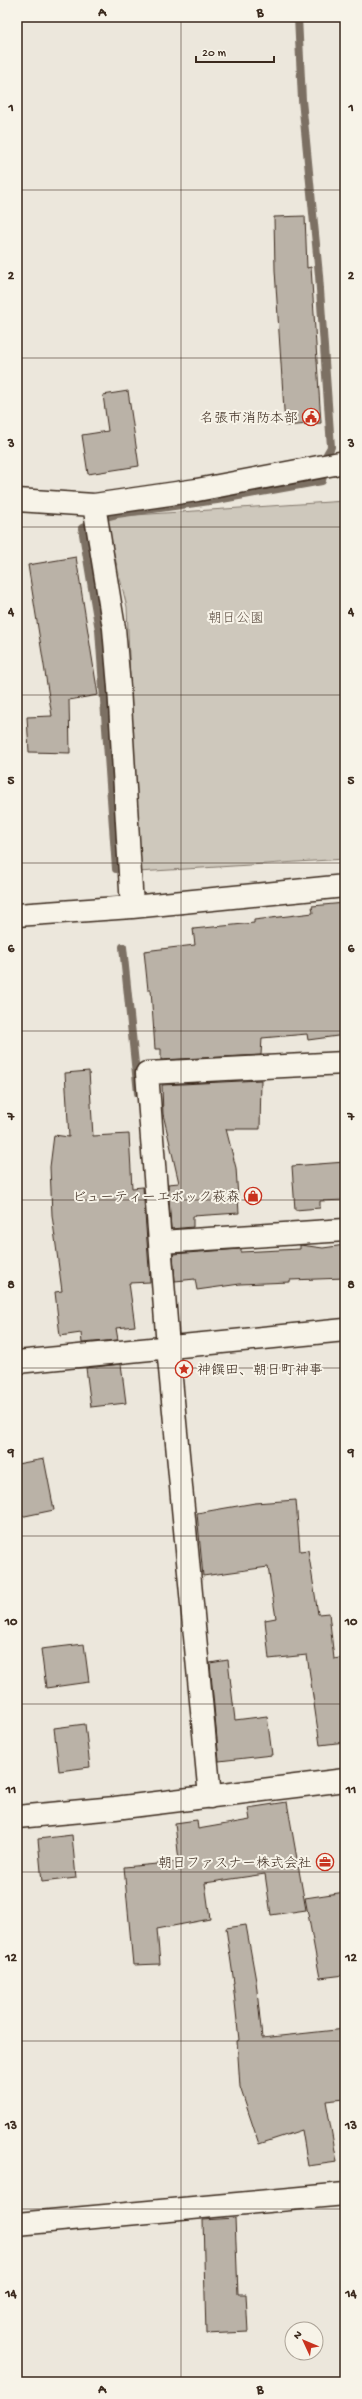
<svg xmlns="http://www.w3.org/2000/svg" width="362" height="2399" font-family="'Gochi Hand','Klee One',sans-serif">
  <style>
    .green { fill: #cec8bc; stroke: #84796d }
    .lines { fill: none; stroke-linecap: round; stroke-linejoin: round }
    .stream { stroke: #7c7064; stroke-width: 8 }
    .building { fill: #bab2a7; stroke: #3b2a1e }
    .minor-casing { stroke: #3b2a1e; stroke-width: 25 }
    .minor { stroke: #f7f3e8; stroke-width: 22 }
    .grid { fill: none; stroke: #3b2a1e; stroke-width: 1; stroke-opacity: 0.55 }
    .labels { text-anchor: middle; stroke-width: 4; stroke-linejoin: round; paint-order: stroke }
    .poi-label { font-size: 14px; fill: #3b2a1e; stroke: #f7f3e8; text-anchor: end }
    .park-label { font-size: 14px; fill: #605246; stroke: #f7f3e8 }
    .neatline { fill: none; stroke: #3b2a1e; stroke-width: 1.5 }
    .grid-label { font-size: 13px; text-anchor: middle; font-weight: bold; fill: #3b2a1e }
  </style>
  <rect width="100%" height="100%" fill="#ece7dc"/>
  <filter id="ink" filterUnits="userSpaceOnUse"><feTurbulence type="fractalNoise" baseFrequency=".025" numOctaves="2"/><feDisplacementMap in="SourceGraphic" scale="8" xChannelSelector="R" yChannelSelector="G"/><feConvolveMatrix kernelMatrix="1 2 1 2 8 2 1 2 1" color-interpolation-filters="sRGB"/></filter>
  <g filter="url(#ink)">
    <!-- green -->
    <path class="green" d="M345,501V859L138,872L127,607L105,517Z"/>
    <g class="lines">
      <!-- stream -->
      <path class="stream" d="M116,869L99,630L82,528L105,517L117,514L217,500L322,481L327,454L331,447L319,275L302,100L298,17
        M123,947L138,1093"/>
    </g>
    <!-- building -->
    <path class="building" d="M305,216L307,268L311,267L321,423L285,426L275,270L274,217Z
      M128,391L139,466L88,474L82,435L108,431L103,395Z
      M76,557L98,695L69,700L70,753L29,752L27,717L52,716L28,565Z
      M345,903V967L340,968L345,1003V1035L308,1040L307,1034L262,1038L261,1055L161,1060V1049H155L151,990H148L144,951L195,945L193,929L254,923V920L313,913L312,906Z
      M89,1071L93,1136L129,1134L132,1188L143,1187L150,1282L129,1283L135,1326L116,1328L118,1340L82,1343L81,1333L60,1336L55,1292L62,1291L52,1215L50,1167L54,1135L69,1137L65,1073Z
      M261,1080L260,1129H226L236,1168L239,1213L193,1216V1227L171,1229L168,1184L179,1183L163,1114L162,1085Z
      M345,1162V1200L320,1201V1208L295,1210L292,1166Z
      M300,1245L323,1248L345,1245V1278L290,1280V1282L240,1284L197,1290L195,1279L175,1281L173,1254L241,1249V1252L300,1249Z
      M121,1364L126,1403L91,1407L86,1368Z
      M44,1459L54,1510L20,1517L17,1504V1464Z
      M296,1500L300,1551L308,1550L318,1614L329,1613L334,1659L345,1657V1742L320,1745L307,1655L269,1659L265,1620L276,1618L268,1567L203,1576L197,1513L255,1503Z
      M84,1644L89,1682L46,1688L41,1649Z
      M228,1660L235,1720L267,1716L272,1755L219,1761L210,1663Z
      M85,1724L90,1767L59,1771L54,1728Z
      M287,1802L306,1910L271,1915L265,1874L205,1883L210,1919L157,1929L160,1964L133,1965L124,1867L179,1862L175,1823L197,1820L198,1829L250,1820L248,1808Z
      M72,1835L76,1878L42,1882L38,1839Z
      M345,1892V1975L320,1978L305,1898Z
      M246,1925L256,1981L262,2038L345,2029V2099L326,2101L337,2162L308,2166L302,2130L259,2144L240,2087L237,2041L239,2040L233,1983H234L226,1928Z
      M235,2218L238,2294H246L248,2332L206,2334L203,2220Z"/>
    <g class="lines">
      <defs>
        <path id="minor" d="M17,500L94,505L197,490L345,462
          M94,505L114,628L119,687L132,907
          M17,915L132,907L345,886
          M161,1242L345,1230
          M17,1362L345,1330
          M210,1797L168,1347L147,1073L345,1063
          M17,1817L115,1808L345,1780
          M17,2224L345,2194"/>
      </defs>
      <!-- minor casing -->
      <use href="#minor" class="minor-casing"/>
      <!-- minor -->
      <use href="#minor" class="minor"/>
    </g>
  </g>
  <!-- grid -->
  <path class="grid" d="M181,17V2382M17,190H345M17,358H345M17,527H345M17,695H345M17,863H345M17,1031H345M17,1200H345M17,1368H345M17,1536H345M17,1704H345M17,1872H345M17,2041H345M17,2209H345"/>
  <!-- icons -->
  <defs>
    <symbol id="civic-ring" viewBox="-11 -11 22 22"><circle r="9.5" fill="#f7f3e8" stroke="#c8321e" stroke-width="1.5"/><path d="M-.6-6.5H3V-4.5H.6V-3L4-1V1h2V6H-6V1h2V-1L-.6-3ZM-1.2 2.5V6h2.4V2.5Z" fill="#c8321e"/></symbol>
    <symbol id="shop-ring" viewBox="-11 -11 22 22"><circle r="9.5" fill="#f7f3e8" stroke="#c8321e" stroke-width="1.5"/><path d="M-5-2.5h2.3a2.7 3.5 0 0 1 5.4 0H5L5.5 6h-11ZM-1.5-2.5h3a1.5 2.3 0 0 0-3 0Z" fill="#c8321e"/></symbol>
    <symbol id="sight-ring" viewBox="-11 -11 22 22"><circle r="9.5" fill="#f7f3e8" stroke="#c8321e" stroke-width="1.5"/><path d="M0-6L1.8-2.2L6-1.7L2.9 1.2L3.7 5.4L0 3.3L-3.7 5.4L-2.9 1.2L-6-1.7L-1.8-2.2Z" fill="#c8321e"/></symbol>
    <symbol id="office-ring" viewBox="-11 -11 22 22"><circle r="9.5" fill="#f7f3e8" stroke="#c8321e" stroke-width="1.5"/><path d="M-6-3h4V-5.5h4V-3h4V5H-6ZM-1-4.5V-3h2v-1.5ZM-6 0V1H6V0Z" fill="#c8321e"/></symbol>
  </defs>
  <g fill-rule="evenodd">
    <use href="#civic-ring" x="301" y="407" width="20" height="20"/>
    <use href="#shop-ring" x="243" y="1186" width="20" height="20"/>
    <use href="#sight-ring" x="174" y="1359" width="20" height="20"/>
    <use href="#office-ring" x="315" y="1852" width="20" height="20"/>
  </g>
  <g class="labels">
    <!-- poi labels -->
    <g class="poi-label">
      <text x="298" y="422">名張市消防本部</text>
      <text x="240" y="1201">ビューティーエポック萩森</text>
      <text x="197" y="1374" text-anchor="start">神饌田、朝日町神事</text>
      <text x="312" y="1867">朝日ファスナー株式会社</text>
    </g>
    <!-- park labels -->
    <g class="park-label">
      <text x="236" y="622">朝日公園</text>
    </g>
  </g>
  <!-- margin -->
  <rect width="362" height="2399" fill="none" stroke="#f7f3e8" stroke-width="44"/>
  <!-- north arrow -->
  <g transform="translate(304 2341) rotate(314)"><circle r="19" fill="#f7f3e8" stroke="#aca397"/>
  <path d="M0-3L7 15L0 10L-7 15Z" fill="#c8321e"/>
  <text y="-6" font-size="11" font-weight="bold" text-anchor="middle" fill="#3b2a1e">N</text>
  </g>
  <!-- scale -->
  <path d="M196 56v6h78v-6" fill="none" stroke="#3b2a1e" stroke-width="2"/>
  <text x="202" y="56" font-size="12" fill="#3b2a1e" stroke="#f7f3e8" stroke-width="3" paint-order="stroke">20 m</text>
  <rect x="22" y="22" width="318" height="2355" class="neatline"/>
  <g class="grid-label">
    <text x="102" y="16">A</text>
    <text x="260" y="16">B</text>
    <text x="11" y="111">1</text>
    <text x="351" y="111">1</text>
    <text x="11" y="279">2</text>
    <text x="351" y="279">2</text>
    <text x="11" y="447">3</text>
    <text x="351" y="447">3</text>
    <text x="11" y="615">4</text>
    <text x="351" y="615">4</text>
    <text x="11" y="784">5</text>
    <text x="351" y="784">5</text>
    <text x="11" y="952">6</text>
    <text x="351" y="952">6</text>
    <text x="11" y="1120">7</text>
    <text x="351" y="1120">7</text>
    <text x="11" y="1288">8</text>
    <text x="351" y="1288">8</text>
    <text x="11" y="1456">9</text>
    <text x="351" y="1456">9</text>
    <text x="11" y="1625">10</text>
    <text x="351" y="1625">10</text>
    <text x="11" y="1793">11</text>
    <text x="351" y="1793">11</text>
    <text x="11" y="1961">12</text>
    <text x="351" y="1961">12</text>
    <text x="11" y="2129">13</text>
    <text x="351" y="2129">13</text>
    <text x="11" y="2297">14</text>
    <text x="351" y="2297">14</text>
    <text x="102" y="2393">A</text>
    <text x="260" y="2393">B</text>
  </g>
</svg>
